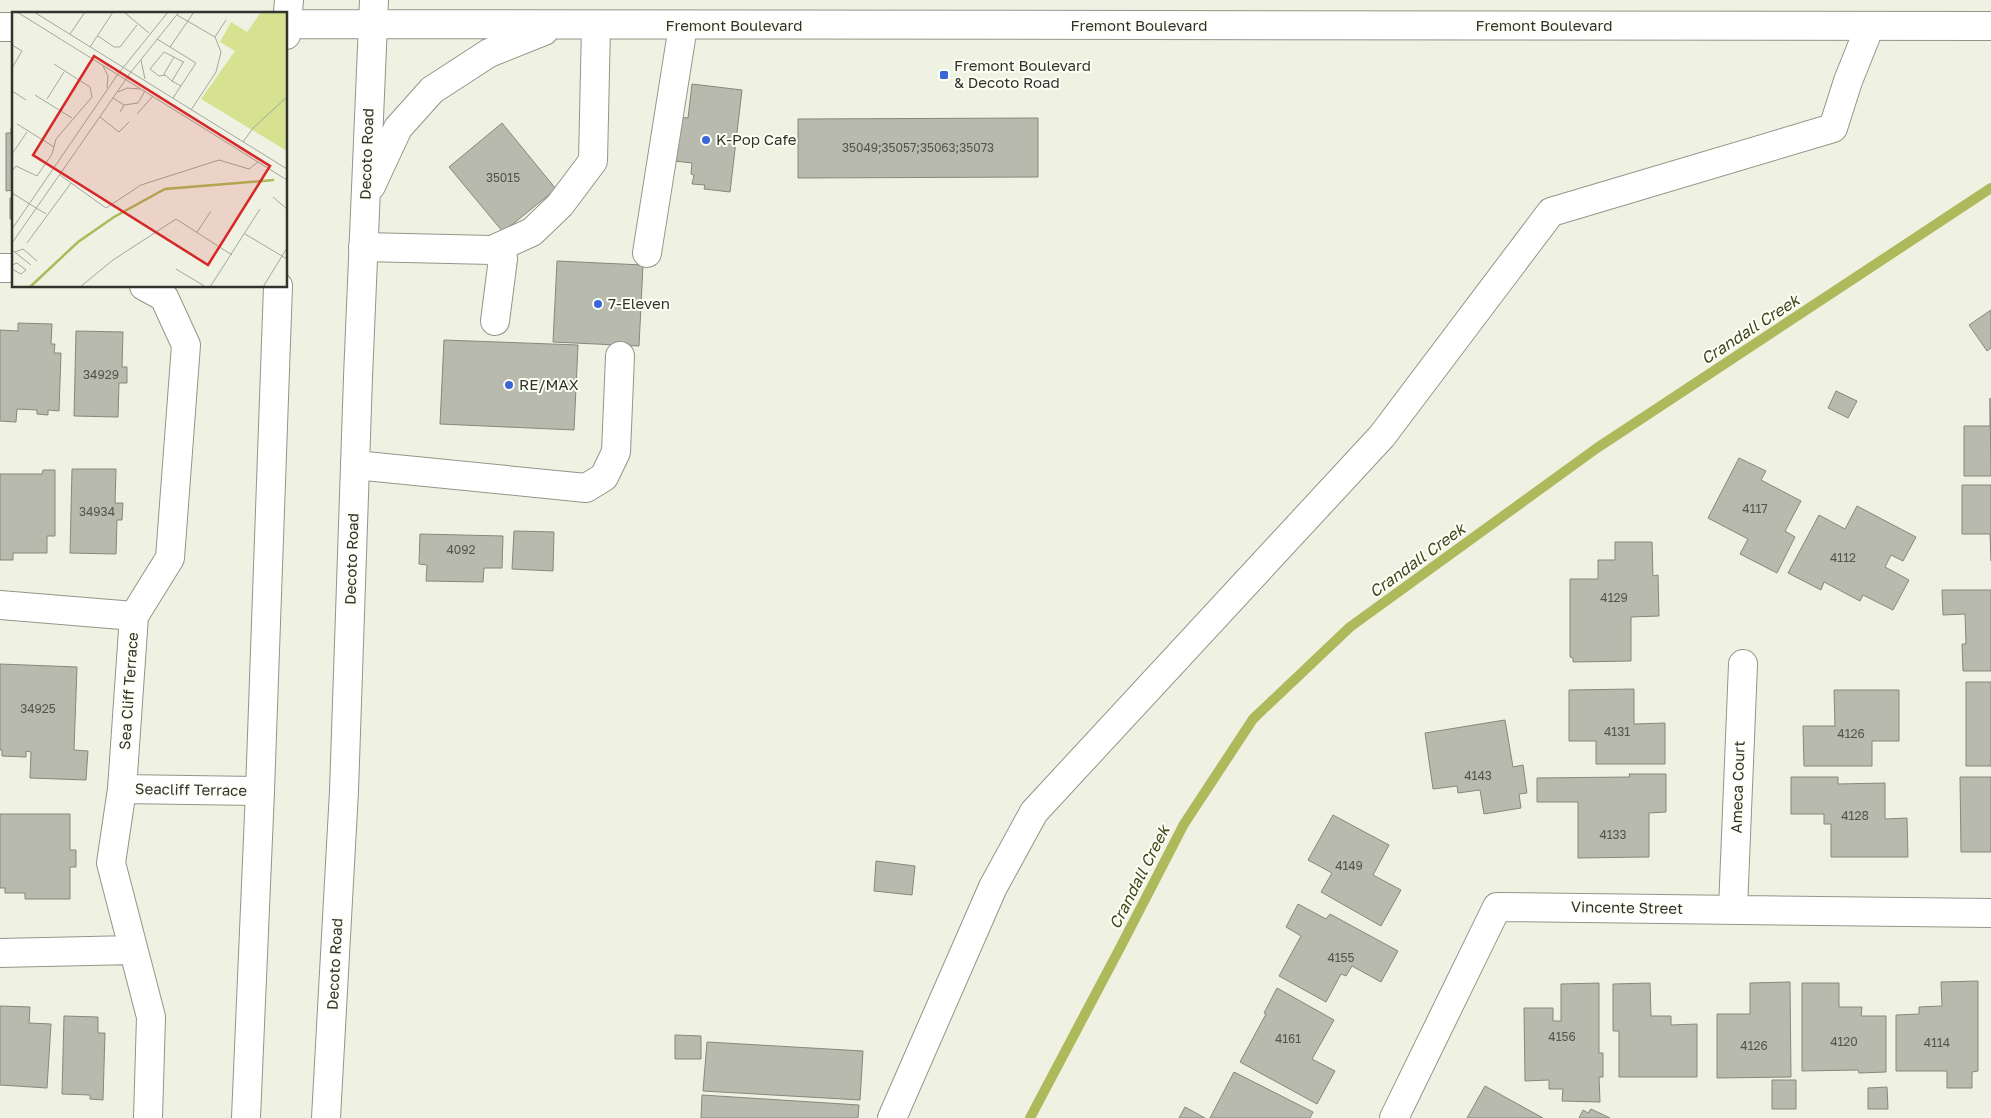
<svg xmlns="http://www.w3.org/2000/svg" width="1991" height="1118" font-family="'Golos Text',sans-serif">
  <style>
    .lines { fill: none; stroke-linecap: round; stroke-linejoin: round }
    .stream { stroke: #adb95b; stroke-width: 10 }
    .building { fill: #b7baac; stroke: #86887b }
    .minor-casing { stroke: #939588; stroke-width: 30 }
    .major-casing { stroke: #939588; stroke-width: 30 }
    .minor { stroke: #fff; stroke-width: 28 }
    .major { stroke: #fff; stroke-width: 28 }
    .poi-dot { fill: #3c66d7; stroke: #fcfff3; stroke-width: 2 }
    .labels { text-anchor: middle; stroke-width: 4; stroke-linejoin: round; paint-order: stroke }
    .number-label { font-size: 12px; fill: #53554d }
    .street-label { font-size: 15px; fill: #32332d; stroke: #fcfff3 }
    .poi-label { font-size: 15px; fill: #32332d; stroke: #fcfff3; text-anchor: start }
    .water-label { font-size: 16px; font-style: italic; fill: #41461f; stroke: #fcfff3 }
    .inset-river { fill: none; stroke: #adb95b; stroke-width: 2.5 }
    .inset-road { fill: none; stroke: #a3a69a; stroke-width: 1 }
    .view { fill: #d62828; fill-opacity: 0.15; stroke: #d62828; stroke-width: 2.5 }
    .inset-edge { fill: none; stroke: #32332d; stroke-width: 2.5 }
  </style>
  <rect width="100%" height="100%" fill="#eff2e3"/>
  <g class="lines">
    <!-- stream -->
    <path class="stream" d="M1030,1118L1121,946L1184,824L1253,719L1350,627L1597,448L1991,188"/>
  </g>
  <!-- building -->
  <path class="building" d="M692,84L742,90L730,192L704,189L705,185L692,184L694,175L691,174L692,163L674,161L679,117L688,118Z
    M1038,118V177L798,178V119Z
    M502,123L556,189L503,232L449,167Z
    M11,128H14V219H10V198H13V190L6,191V133H11Z
    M557,261L643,265L639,346L553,342Z
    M1991,310V348L1987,351L1969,325Z
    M18,323L52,324L51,344H55L54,353H61L59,411L48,410V415L37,414V410L17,409L16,422L0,421V330L18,331Z
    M76,331L123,332L122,367H127V383H119L118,417L74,416Z
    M444,340L578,345L574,430L440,424Z
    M1836,391L1857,401L1848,418L1828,408Z
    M1990,398L1991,476H1964V426H1990Z
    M1739,458L1766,471L1761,480L1801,501L1785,531L1795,537L1777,573L1740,554L1748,539L1708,518Z
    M72,469H116L115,503H123L122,520H117L116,554L70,553Z
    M43,470H55V536H47V553H13V560H0V474H42Z
    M1962,485H1991V561L1990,534H1962Z
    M1857,506L1916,537L1903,561L1891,555L1885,567L1909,580L1893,610L1863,595L1860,601L1824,582L1821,590L1788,573L1819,515L1845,529Z
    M514,531L554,532L553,571L512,569Z
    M420,534L503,536L502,568H484L483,582L426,581L427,565L419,564Z
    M1615,542H1652L1653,576L1658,575L1659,616L1631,617V661L1573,662V658L1570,657V579H1598V560H1615Z
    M1942,590H1991V671H1963L1962,644H1966L1965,614L1943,615Z
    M0,664L77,667L74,750L88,751L86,780L30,778L31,752L26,751V757L2,756V750H0Z
    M1966,682H1991V766H1966Z
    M1634,689V724L1665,723V764H1596V741H1569V690Z
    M1834,690H1899V741H1872V766H1804L1803,726H1835Z
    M1505,720L1513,767L1523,765L1527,793L1519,794L1521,808L1484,814L1480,790L1458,793L1457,786L1433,789L1425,733Z
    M1629,774H1666V812L1649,813V857L1578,858V802H1537V778L1630,777Z
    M1791,777H1838V784L1885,783V819L1907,818L1908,857H1831V824H1824V814H1791Z
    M1960,777H1991V852H1961Z
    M0,814H70V850H76V867H70V899H25V893H5V888H0Z
    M1333,815L1389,845L1373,875L1401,890L1381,926L1321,892L1332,873L1308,860Z
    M876,861L915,866L912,895L874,891Z
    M1298,904L1326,919L1330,914L1398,951L1381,982L1352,966L1346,976L1341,974L1326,1002L1279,976L1301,936L1286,927Z
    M1978,981V1071L1972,1072V1088H1947V1071H1896V1015L1919,1014V1007L1942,1006L1941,982Z
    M1790,982L1791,1077L1717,1078V1014H1750V983Z
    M1599,983V1053H1603V1077H1599L1600,1102L1562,1101L1563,1089H1549V1080L1525,1081L1524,1008H1553V1021H1561V984Z
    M1650,983L1651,1016H1671V1025L1697,1024V1077H1619V1031H1613V984Z
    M1802,983H1839V1007H1862L1861,1016H1886V1072L1859,1073L1858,1070L1802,1071Z
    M1277,988L1334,1020L1312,1059L1335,1071L1317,1104L1240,1062L1266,1014L1264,1013Z
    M0,1006L30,1007L29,1023L51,1024L47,1088L0,1085Z
    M64,1016L98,1017V1033H105L103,1100L90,1099V1095L62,1094Z
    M675,1035L701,1036V1059H675Z
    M707,1042L863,1051L860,1100L703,1091Z
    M1234,1072L1313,1112L1310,1118H1210Z
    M1772,1080H1796V1109H1772Z
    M1485,1086L1543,1118H1467Z
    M1887,1087L1888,1109H1868V1088Z
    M702,1095L859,1105L858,1118H701Z
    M1185,1107L1205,1118H1179Z
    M1591,1109L1610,1118H1579L1583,1110L1588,1113Z"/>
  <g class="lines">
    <defs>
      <path id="minor" d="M363,247L492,250L503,259L495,321
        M492,250L532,232L560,205L593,161L596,26
        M647,253L683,26
        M0,268H14
        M144,286L164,297L186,345L170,558L134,616L122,789L111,863L151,1017L148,1118
        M355,465L586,488L604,477L616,452L620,356
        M0,605L134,616
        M122,789L260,791
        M1733,909L1743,664
        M0,953L133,950
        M892,1118L993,887L1034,812L1382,436L1551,212L1833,128L1848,81L1870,26
        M1394,1118L1497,907L1991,913"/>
      <path id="major" d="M286,24L1991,26
        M0,27H14
        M286,35L289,0
        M371,186L398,128L432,90L489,53L544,31
        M246,1118L260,791L278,286
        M326,1118L344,791L358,377L374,0"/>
    </defs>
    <!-- minor casing -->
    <use href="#minor" class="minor-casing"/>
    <!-- major casing -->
    <use href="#major" class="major-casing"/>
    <!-- minor -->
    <use href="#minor" class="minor"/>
    <!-- major -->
    <use href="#major" class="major"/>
  </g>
  <!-- markers -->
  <g class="poi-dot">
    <rect x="939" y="70" width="10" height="10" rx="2.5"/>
    <circle cx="706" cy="140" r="5"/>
    <circle cx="598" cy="304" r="5"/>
    <circle cx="509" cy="385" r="5"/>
  </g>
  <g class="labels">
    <!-- number labels -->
    <g class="number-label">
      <text x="918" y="152">35049;35057;35063;35073</text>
      <text x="503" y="182">35015</text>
      <text x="101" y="379">34929</text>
      <text x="1755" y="513">4117</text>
      <text x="97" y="516">34934</text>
      <text x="461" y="554">4092</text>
      <text x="1843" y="562">4112</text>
      <text x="1614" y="602">4129</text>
      <text x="38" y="713">34925</text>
      <text x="1617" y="736">4131</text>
      <text x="1851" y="738">4126</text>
      <text x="1478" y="780">4143</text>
      <text x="1855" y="820">4128</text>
      <text x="1613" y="839">4133</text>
      <text x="1349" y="870">4149</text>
      <text x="1341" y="962">4155</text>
      <text x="1562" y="1041">4156</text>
      <text x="1288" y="1043">4161</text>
      <text x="1844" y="1046">4120</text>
      <text x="1937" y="1047">4114</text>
      <text x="1754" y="1050">4126</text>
    </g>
    <!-- street labels -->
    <g class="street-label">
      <text x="734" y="31">Fremont Boulevard</text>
      <text x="1139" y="31">Fremont Boulevard</text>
      <text x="1544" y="31">Fremont Boulevard</text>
      <text transform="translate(367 154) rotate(-88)" y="5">Decoto Road</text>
      <text transform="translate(352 559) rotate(-88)" y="5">Decoto Road</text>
      <text transform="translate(129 691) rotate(-86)" y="5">Sea Cliff Terrace</text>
      <text transform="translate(1738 787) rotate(-88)" y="5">Ameca Court</text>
      <text transform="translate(191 790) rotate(1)" y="5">Seacliff Terrace</text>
      <text transform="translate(1627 908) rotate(1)" y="5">Vincente Street</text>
      <text transform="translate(335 964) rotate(-87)" y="5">Decoto Road</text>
    </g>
    <!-- poi labels -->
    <g class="poi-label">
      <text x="954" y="71">Fremont Boulevard<tspan x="954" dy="17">&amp; Decoto Road</tspan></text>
      <text x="716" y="145">K-Pop Cafe</text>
      <text x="608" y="309">7-Eleven</text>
      <text x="519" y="390">RE/MAX</text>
    </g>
    <!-- water labels -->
    <g class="water-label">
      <text transform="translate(1750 329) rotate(-33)" y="6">Crandall Creek</text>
      <text transform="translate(1417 560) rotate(-36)" y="6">Crandall Creek</text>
      <text transform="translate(1139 877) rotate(-63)" y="6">Crandall Creek</text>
    </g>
  </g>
  <!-- overview -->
  <g transform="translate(12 12)">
    <rect width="275" height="275" fill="#eff2e3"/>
    <path d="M249,0H275V139L189,87L223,39L208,30L219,10L235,20Z" fill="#d6e290"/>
    <path class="inset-river" d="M18,275L66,230L102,205L153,177L262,168"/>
    <path class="inset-road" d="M5,0L275,168M22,0L275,157M112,0L137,21M165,3L203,25L209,40L204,60L179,98M58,22L73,0M86,24L102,35H108L125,13M203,25L214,8M145,27L158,35L182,0M0,33L10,39L0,56M78,35L101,0M158,35L184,51L161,86M129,48L133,67M91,54L96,64L95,76M153,63L147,64L138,57L152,40L162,45M160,69L152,62L162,45L171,50M169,74L160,69L172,49M0,79L14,88M106,80L115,76L128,77M23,83L60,106M101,86L112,93L108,100M35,87L52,60M112,93L126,91L133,79M125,102L141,84M88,105L107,120L117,110M5,112L42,135M231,130L241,116L275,85M0,142L15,120M0,159L4,154L25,164L40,142L44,127L80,85L78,75L42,52M48,163L94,196L129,173L207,148L237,157L246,150M0,181L34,202M261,185L275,197M0,217L106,62L156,0M185,220L199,199M233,222L275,247M0,231L119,60L167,0M15,231L59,171M0,238L19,253M3,240L11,237L25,249M0,253L5,251L14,258L9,262L0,257M164,257L194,275M68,275L101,248L164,207L220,243M198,275L248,197M251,275L275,236"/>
    <path class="view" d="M82,44L258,154L196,253L21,143Z"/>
    <rect width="275" height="275" class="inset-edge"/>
  </g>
</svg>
